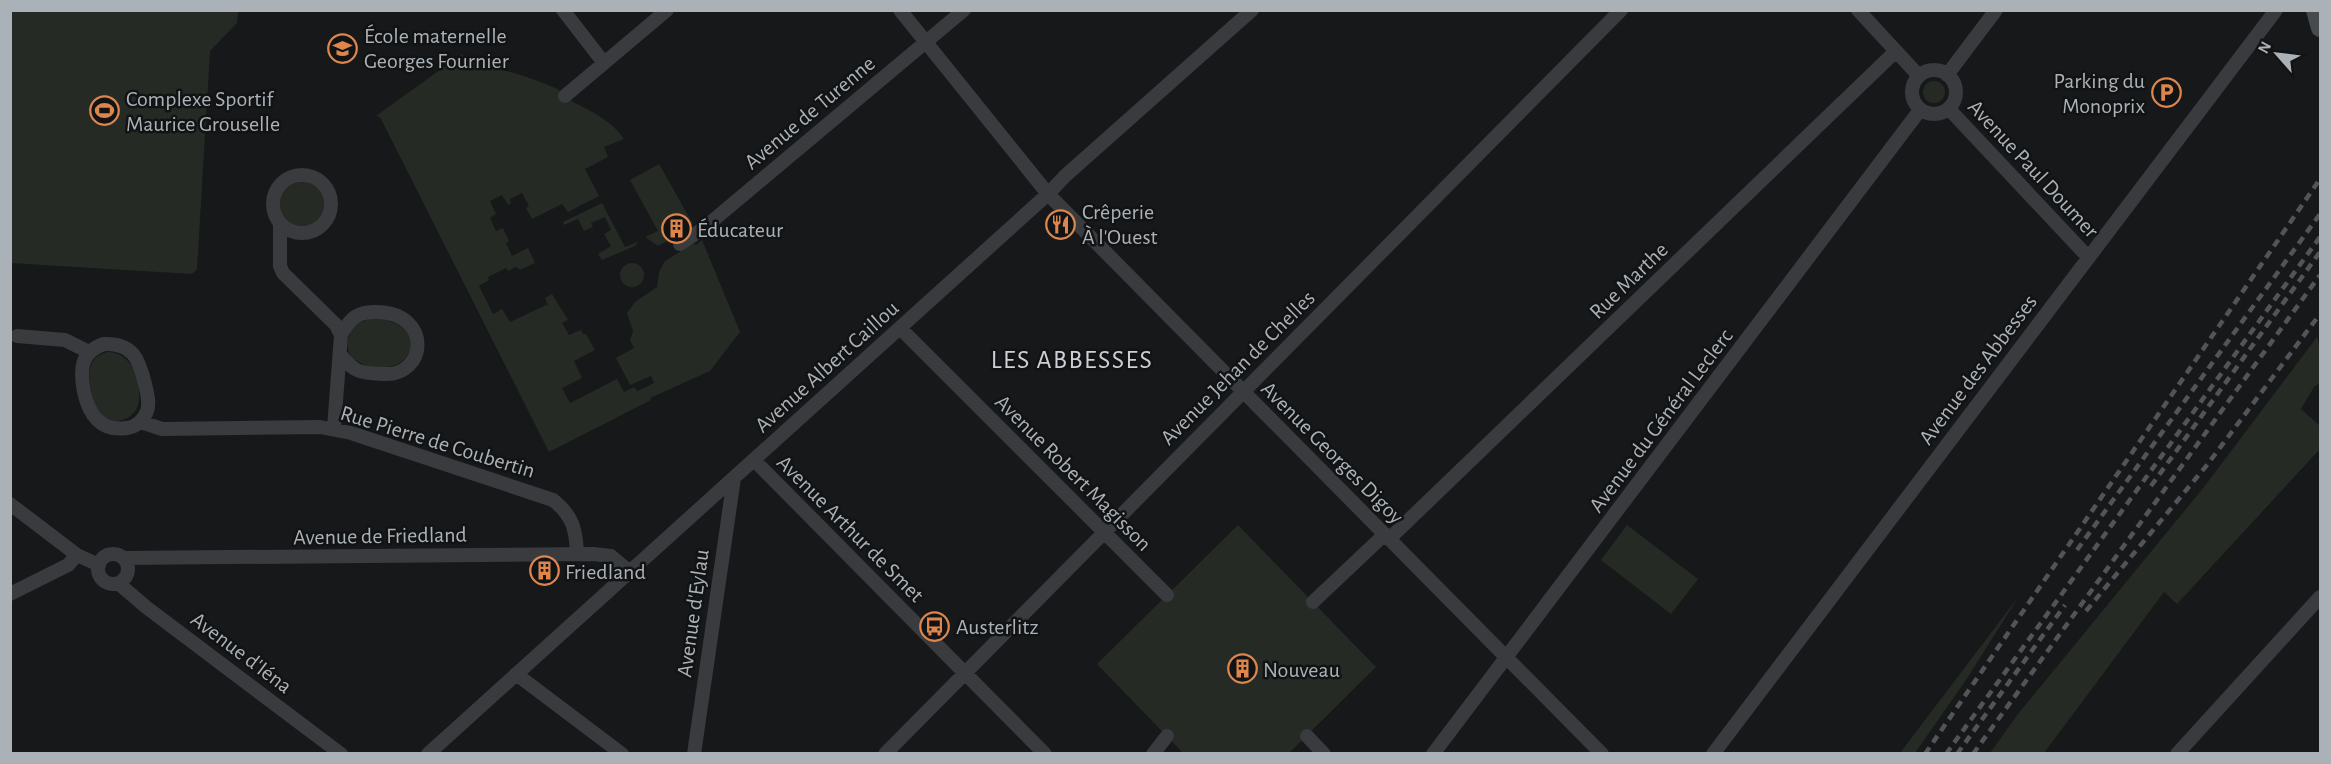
<svg xmlns="http://www.w3.org/2000/svg" width="2331" height="764" font-family="'Alegreya Sans',sans-serif">
  <style>
    .green { fill: #252b24 }
    .lines { fill: none; stroke-linecap: round; stroke-linejoin: round }
    .street { stroke: #393b3e; stroke-width: 14 }
    .secondary { stroke: #474a4d; stroke-width: 18 }
    .rail { stroke: #525558; stroke-width: 4.5; stroke-dasharray: 8 6; stroke-linecap: butt }
    .labels { text-anchor: middle; stroke-width: 5; stroke-linejoin: round; paint-order: stroke }
    .poi-label { font-size: 22px; fill: #abb2b7; stroke: #121314; text-anchor: start }
    .street-label { font-size: 22px; fill: #abb2b7; stroke: #121314 }
    .quarter-label { font-size: 26px; letter-spacing: 1.5px; fill: #ccd0d4; stroke: #121314 }
  </style>
  <rect width="100%" height="100%" fill="#171819"/>
  <!-- green -->
  <path class="green" d="M10,11H238L237,23L210,51L197,269L192,274L11,263Z
    M462,54L467,61C497,68 529,76 557,89C564,92 568,100 575,103C593,112 613,122 624,139L604,147L608,157L585,169L599,196L568,212L562,204L532,219L526,208L529,206L522,193L510,199L511,203L508,205L502,195L490,201L496,214L490,218L496,231L503,228L509,241L506,243L512,256L528,248L535,263L520,270L516,267L508,271L506,268L488,277L489,280L479,286L493,314L502,309L510,322L546,305L548,306L545,298L552,294L568,320L562,323L569,335L581,330L583,334H586L595,350L574,361L582,378L562,388L570,403L617,379L624,392L634,387L637,391L654,383L651,376L630,385L616,358L634,348L630,340L633,331L627,313L635,302L657,287L659,272L665,261L694,243L696,245L702,240L740,332L710,371L650,398L651,400L549,452L380,117L376,116Z
    M1923 92a11 11 0 1 1 22 0a11 11 0 1 1-22 0Z
    M659,164L693,224L683,232L677,224L671,229L675,237L658,246L645,237L658,231L630,180Z
    M280 204a22 22 0 1 1 44 0a22 22 0 1 1-44 0Z
    M602,203L625,247L638,242L635,246L602,260L598,254L611,246L604,234L611,230L605,217L591,223L593,227L584,231L578,219L564,225L563,222Z
    M620 275a12 12 0 1 1 24 0a12 12 0 1 1-24 0Z
    M369,319C425,316 421,371 378,367C370,367 363,365 356,360L354,361C342,346 348,333 360,320L362,322Z
    M2317,337L2320,348V383L2314,387L2301,409L2320,426V449L2177,604L2164,592L2044,753H1990L2018,714L2204,487Z
    M107,352C131,351 141,380 139,400C138,418 115,428 101,415C95,409 94,401 92,394C88,376 86,358 107,352Z
    M1238,525L1376,667L1289,753L1184,754L1097,664Z
    M1627,525L1698,579L1671,614L1601,560Z
    M2019,596L1966,680L1915,753H1900Z"/>
  <g class="lines">
    <!-- street -->
    <path class="street" d="M563,10L604,63
      M900,10L1048,194L1602,754
      M1858,10L1919,76
      M1912 92a22 22 0 1 1 44 0a22 22 0 1 1-44 0Z
      M1947,75L1996,10
      M565,96L667,10
      M1949,109L2088,257
      M273 204a29 29 0 1 1 58 0a29 29 0 1 1-58 0Z
      M280,223V266L283,273L336,325L341,335L334,428
      M680,244L704,228L964,10
      M900,328L1167,595
      M17,336L65,340L89,352
      M104,344C133,343 139,359 145,384C147,392 150,403 147,411C144,420 136,427 127,428C101,432 89,415 84,392C80,370 80,352 104,344Z
      M340,354C354,373 361,373 383,374C427,377 433,313 377,312C358,311 350,318 341,335
      M141,422L162,429L320,427L351,433L553,500C573,516 576,529 577,554
      M754,460L1045,754
      M10,504L77,555L99,565
      M1389,539L1896,51
      M98 569a15 15 0 1 1 30 0a15 15 0 1 1-30 0Z
      M124,558L593,554L611,556L630,572
      M118,583L146,607L341,754
      M10,594L68,565L77,555
      M1313,602L1385,534
      M516,674L622,754
      M1307,736L1324,754
      M428,754L1048,194L1065,176L1252,10
      M694,754L734,478
      M885,754L1621,10
      M1153,754L1167,736
      M1433,754L1920,110
      M1713,754L2276,10
      M2177,754L2320,597"/>
    <!-- secondary -->
    <path class="secondary" d="M2315,10L2320,28"/>
    <!-- rail -->
    <path class="rail" d="M2151,486L2320,252
      M2077,550L2320,214
      M2086,611L2207,465L2320,314
      M1925,754L2320,179
      M1946,754L2320,237
      M1957,754L2065,605
      M1973,754L2320,275"/>
  </g>
  <!-- icons -->
  <defs>
    <symbol id="school-ring" viewBox="-11 -11 22 22"><circle r="9.5" fill="#121314" stroke="#de854b" stroke-width="1.5"/><path d="M0-5L7-2L0 1L-7-2ZM-4 1L0 2.5L4 1V4Q0 6-4 4Z" fill="#de854b"/></symbol>
    <symbol id="parking-ring" viewBox="-11 -11 22 22"><circle r="9.5" fill="#121314" stroke="#de854b" stroke-width="1.5"/><path d="M-3.5-5.5H1a3.5 3.5 0 0 1 0 7H-1V5.5H-3.5ZM-1-3.4V-.6H.8a1.4 1.4 0 0 0 0-2.8Z" fill="#de854b"/></symbol>
    <symbol id="stadium-ring" viewBox="-11 -11 22 22"><circle r="9.5" fill="#121314" stroke="#de854b" stroke-width="1.5"/><path d="M0-5a6.5 5 0 1 0 0 10a6.5 5 0 1 0 0-10ZM-3.5-1.8h7v3.6h-7Z" fill="#de854b"/></symbol>
    <symbol id="restaurant-ring" viewBox="-11 -11 22 22"><circle r="9.5" fill="#121314" stroke="#de854b" stroke-width="1.5"/><path d="M-5-6h1v4h1v-4h1v4h1v-4h1v5L-1.5 .5V6h-2V.5L-5-1ZM5-6V6H3V1.5H1.5Q1.5-4 5-6Z" fill="#de854b"/></symbol>
    <symbol id="building-ring" viewBox="-11 -11 22 22"><circle r="9.5" fill="#121314" stroke="#de854b" stroke-width="1.5"/><path d="M-4-6H4V6H1V3H-1V6H-4ZM-2.5-4.3h1.7v1.8h-1.7ZM.8-4.3h1.7v1.8H.8ZM-2.5-1h1.7V.8h-1.7ZM.8-1h1.7V.8H.8Z" fill="#de854b"/></symbol>
    <symbol id="bus-ring" viewBox="-11 -11 22 22"><circle r="9.5" fill="#121314" stroke="#de854b" stroke-width="1.5"/><path d="M-5-6H5V4H4V6H2V4H-2V6H-4V4H-5ZM-3.5-4V0h7V-4ZM-3.5 1.2v1.5H-2V1.2ZM2 1.2v1.5H3.5V1.2Z" fill="#de854b"/></symbol>
  </defs>
  <g fill-rule="evenodd">
    <use href="#school-ring" x="326" y="32" width="33" height="33"/>
    <use href="#parking-ring" x="2150" y="76" width="33" height="33"/>
    <use href="#stadium-ring" x="88" y="94" width="33" height="33"/>
    <use href="#restaurant-ring" x="1044" y="208" width="33" height="33"/>
    <use href="#building-ring" x="660" y="212" width="33" height="33"/>
    <use href="#building-ring" x="528" y="554" width="33" height="33"/>
    <use href="#bus-ring" x="918" y="610" width="33" height="33"/>
    <use href="#building-ring" x="1226" y="652" width="33" height="33"/>
  </g>
  <g class="labels">
    <!-- poi labels -->
    <g class="poi-label">
      <text x="364" y="43">École maternelle<tspan x="364" dy="25">Georges Fournier</tspan></text>
      <text x="2145" y="88" text-anchor="end">Parking du<tspan x="2145" dy="25">Monoprix</tspan></text>
      <text x="126" y="106">Complexe Sportif<tspan x="126" dy="25">Maurice Grouselle</tspan></text>
      <text x="1082" y="219">Crêperie<tspan x="1082" dy="25">À l'Ouest</tspan></text>
      <text x="697" y="237">Éducateur</text>
      <text x="565" y="579">Friedland</text>
      <text x="956" y="634">Austerlitz</text>
      <text x="1263" y="677">Nouveau</text>
    </g>
    <!-- street labels -->
    <g class="street-label">
      <text transform="translate(809 112) rotate(-40)" y="8">Avenue de Turenne</text>
      <text transform="translate(2034 168) rotate(47)" y="8">Avenue Paul Doumer</text>
      <text transform="translate(1628 280) rotate(-44)" y="8">Rue Marthe</text>
      <text transform="translate(826 366) rotate(-42)" y="8">Avenue Albert Caillou</text>
      <text transform="translate(1237 367) rotate(-45)" y="8">Avenue Jehan de Chelles</text>
      <text transform="translate(1977 369) rotate(-53)" y="8">Avenue des Abbesses</text>
      <text transform="translate(1660 420) rotate(-53)" y="8">Avenue du Général Leclerc</text>
      <text transform="translate(438 441) rotate(17)" y="8">Rue Pierre de Coubertin</text>
      <text transform="translate(1333 452) rotate(45)" y="8">Avenue Georges Digoy</text>
      <text transform="translate(1074 472) rotate(45)" y="8">Avenue Robert Magisson</text>
      <text transform="translate(851 528) rotate(45)" y="8">Avenue Arthur de Smet</text>
      <text transform="translate(380 535) rotate(-1)" y="8">Avenue de Friedland</text>
      <text transform="translate(692 613) rotate(-82)" y="8">Avenue d'Eylau</text>
      <text transform="translate(242 652) rotate(37)" y="8">Avenue d'Iéna</text>
    </g>
    <!-- quarter labels -->
    <g class="quarter-label">
      <text x="1072" y="368">LES ABBESSES</text>
    </g>
  </g>
  <!-- border -->
  <rect width="2331" height="764" fill="none" stroke="#abb2b7" stroke-width="24"/>
  <!-- north arrow -->
  <g transform="translate(2277 54) rotate(298)" stroke="#121314" stroke-width="4.5" paint-order="stroke">
  <path d="M0-4.5L10 22L0 15L-10 22Z" fill="#abb2b7"/>
  <text y="-9" font-size="16" font-weight="bold" text-anchor="middle" fill="#abb2b7">N</text>
  </g>
</svg>
